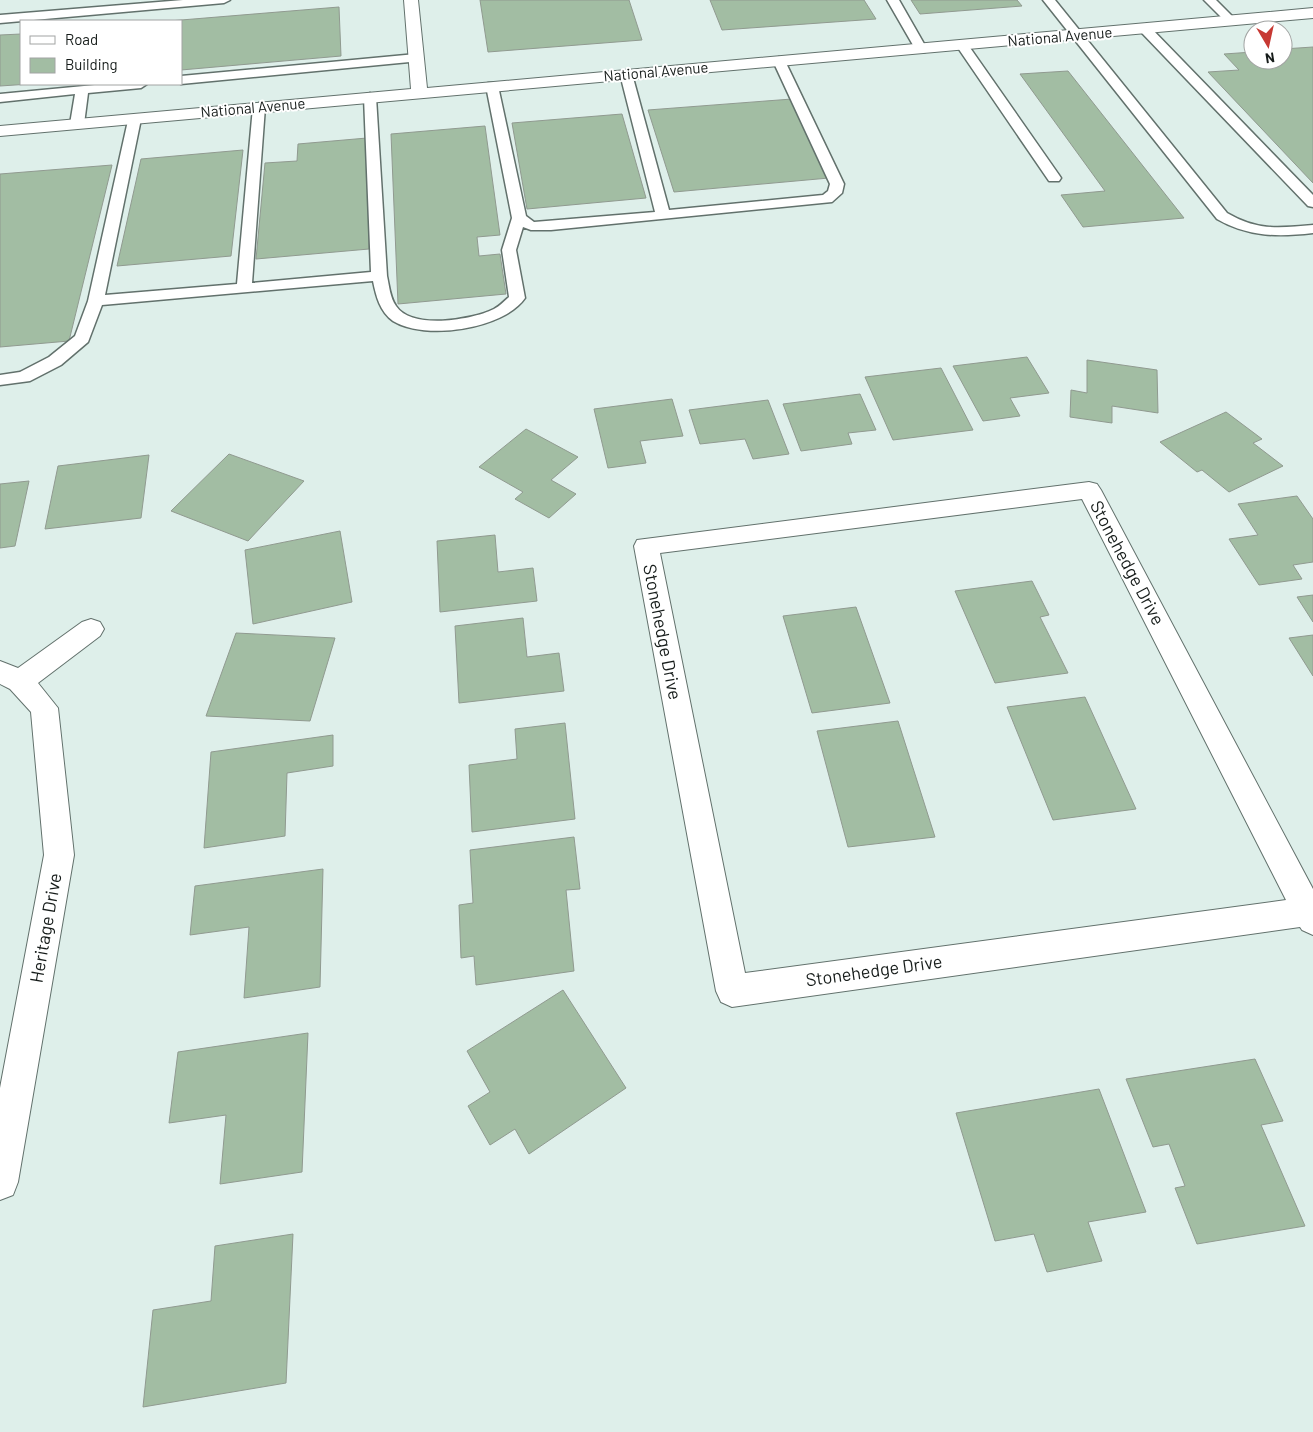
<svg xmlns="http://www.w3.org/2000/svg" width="1313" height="1432" font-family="Barlow,sans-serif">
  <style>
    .building { fill: #a2bda3; stroke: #909a90 }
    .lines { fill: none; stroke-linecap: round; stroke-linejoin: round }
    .service-casing { stroke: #62716c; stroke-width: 3 }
    .minor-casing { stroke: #62716c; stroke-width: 2 }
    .service { fill: #fff; fill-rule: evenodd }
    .minor { fill: #fff; fill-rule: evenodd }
    .labels { text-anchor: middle; stroke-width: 4; stroke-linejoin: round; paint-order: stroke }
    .far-street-label { font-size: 15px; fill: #161c1a; stroke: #fff }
    .street-label { font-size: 18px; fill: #161c1a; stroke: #fff }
  </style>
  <rect width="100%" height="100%" fill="#deefea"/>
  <!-- building -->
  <path class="building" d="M480,0H629L642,40L488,52Z
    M710,0H864L876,19L722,30Z
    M911,0H1017L1022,6L920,14Z
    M339,7L341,56L181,70V21H169Z
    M21,34V84H30L0,86V35Z
    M1313,47V183L1208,72L1239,70L1224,54L1253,52V60H1283V49Z
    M1068,71L1184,218L1083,227L1061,195L1105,191L1020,74Z
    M792,99L829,178L674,192L648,110Z
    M622,114L646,198L527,209L512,123Z
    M485,126L500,235L477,237L479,256L500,254L506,294L398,304L391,134Z
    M367,138L369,249L256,259L265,163L297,161L298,144Z
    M243,150L231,256L117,266L141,159Z
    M112,165L69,341L0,347V174Z
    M1027,357L1049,393L1010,398L1020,416L983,421L953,366Z
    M1087,360L1157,370L1158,413L1112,406V423L1070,417L1071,390L1087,393Z
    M941,368L973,430L893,440L865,377Z
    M860,394L876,430L848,433L852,444L801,451L783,404Z
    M672,399L683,436L640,441L646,463L608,468L594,409Z
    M768,400L789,454L753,459L745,439L700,444L689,410Z
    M1226,412L1262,439L1253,443L1283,466L1229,492L1202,470L1197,472L1160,442Z
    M526,429L578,457L551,480L576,494L549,518L515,499L523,492L479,467Z
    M229,454L304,481L248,541L171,511Z
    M149,455L141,518L45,529L58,466Z
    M29,481L15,546L0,548V484Z
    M1297,496L1313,519V562L1293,565L1302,579L1259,585L1229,539L1258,535L1238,504Z
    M340,531L352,602L253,624L245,550Z
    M495,535L498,572L533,568L537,601L440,612L437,541Z
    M1032,581L1049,615L1040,617L1068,673L995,683L955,591Z
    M1313,595V622L1297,597Z
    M856,607L890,703L812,713L783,616Z
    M523,618L527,657L559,653L564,691L459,703L455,626Z
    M236,633L335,638L310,721L206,716Z
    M1313,635V676L1289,638Z
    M1085,697L1136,809L1053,820L1007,707Z
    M898,721L935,837L848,847L817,731Z
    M565,723L575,819L472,832L469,765L517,759L515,729Z
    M333,735V766L287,773L285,836L204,848L211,752Z
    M574,837L580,889L566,890L574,971L476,985L474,956L461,958L459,905L473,903L470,850Z
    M323,869L320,987L244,998L249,927L190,935L195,886Z
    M563,990L626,1088L529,1154L515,1129L490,1145L468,1106L490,1092L467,1051Z
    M308,1033L302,1172L220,1184L226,1115L169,1123L178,1052Z
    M1255,1059L1283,1121L1261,1125L1305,1226L1197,1244L1175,1188L1185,1186L1169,1144L1153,1147L1126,1079Z
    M1099,1089L1146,1212L1088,1222L1102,1261L1047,1272L1034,1234L995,1241L956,1113Z
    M293,1234L286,1383L143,1407L153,1310L211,1301L215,1246Z"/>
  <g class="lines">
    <defs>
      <path id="service" d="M183,0H230L224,3L0,23V15Z
        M887,0H899L927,49L925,52H917Z
        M1043,0H1055L1227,213C1258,231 1279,228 1313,225V233C1278,237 1248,237 1217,219Z
        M1204,0H1216L1236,20V24H1228Z
        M1145,25L1149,26L1313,195V207L1308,206L1141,32L1139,29Z
        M962,41L966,42L1059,175L1061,178L1059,181H1049L956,45Z
        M416,54L420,55L422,58L420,61L181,84V76Z
        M779,57L785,61L844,184L842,193L832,202L551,230H531L523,227L516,250L525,298C504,329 425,341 393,321C380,312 376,296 373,281L102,305L88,342L61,365L30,381L0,385V375L20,372L49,357L75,336L88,301L129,116H139L141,119L105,295L237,284L253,107L259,103L265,107L252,283L371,272L364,97L370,93L376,97L387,276C389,285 390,298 396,306C412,330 472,320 494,309C500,306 504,301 509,297L502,250L512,218L486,86L488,83H496L498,86L526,216L534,222L655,212L620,74L626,70L632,74L669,210L823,195L828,191L830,184L773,61Z
        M105,84H147L141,88L88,93L84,124L77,128L70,124L75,94L0,102V94Z"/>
      <path id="minor" d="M404,0H418L427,88L1313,8V18L0,136V126L411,89Z
        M1089,482L1097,484L1101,490L1313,889V935L1302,930L1300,927L732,1007L721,1002L716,991L634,546L637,540ZM1082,499L1286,900L745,973L660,553Z
        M91,619L100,622L104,629L100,636L38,683L58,708L74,855L18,1182L13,1195L0,1200V1088L44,855L31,712L10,689L0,684V661L18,668L82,622Z"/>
    </defs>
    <!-- service casing -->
    <use href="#service" class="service-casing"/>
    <!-- minor casing -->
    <use href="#minor" class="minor-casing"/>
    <!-- service -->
    <use href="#service" class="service"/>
    <!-- minor -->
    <use href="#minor" class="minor"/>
  </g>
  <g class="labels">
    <!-- far-street labels -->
    <g class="far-street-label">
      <text transform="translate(1060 37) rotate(-5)" y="5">National Avenue</text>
      <text transform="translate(656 72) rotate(-5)" y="5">National Avenue</text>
      <text transform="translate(253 108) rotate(-5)" y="5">National Avenue</text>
    </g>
    <!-- street labels -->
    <g class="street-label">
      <text transform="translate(1127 563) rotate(62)" y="6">Stonehedge Drive</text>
      <text transform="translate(662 632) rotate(79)" y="6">Stonehedge Drive</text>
      <text transform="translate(46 928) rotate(-80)" y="6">Heritage Drive</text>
      <text transform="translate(874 971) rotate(-8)" y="6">Stonehedge Drive</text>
    </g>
  </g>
  <!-- legend -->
  <rect x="20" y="20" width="162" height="65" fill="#ffffff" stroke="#a2a4a3"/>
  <rect x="30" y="36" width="25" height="8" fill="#ffffff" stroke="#a2a4a3"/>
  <text x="65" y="45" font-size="15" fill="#161c1a">Road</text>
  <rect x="30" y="58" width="25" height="15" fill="#a2bda3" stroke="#a2a4a3"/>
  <text x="65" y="70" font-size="15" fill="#161c1a">Building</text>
  <!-- north arrow -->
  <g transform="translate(1268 45) rotate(171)"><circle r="24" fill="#ffffff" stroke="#a2a4a3"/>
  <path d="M0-4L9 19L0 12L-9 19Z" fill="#c73933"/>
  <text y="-8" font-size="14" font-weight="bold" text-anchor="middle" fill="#161c1a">N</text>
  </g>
</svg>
